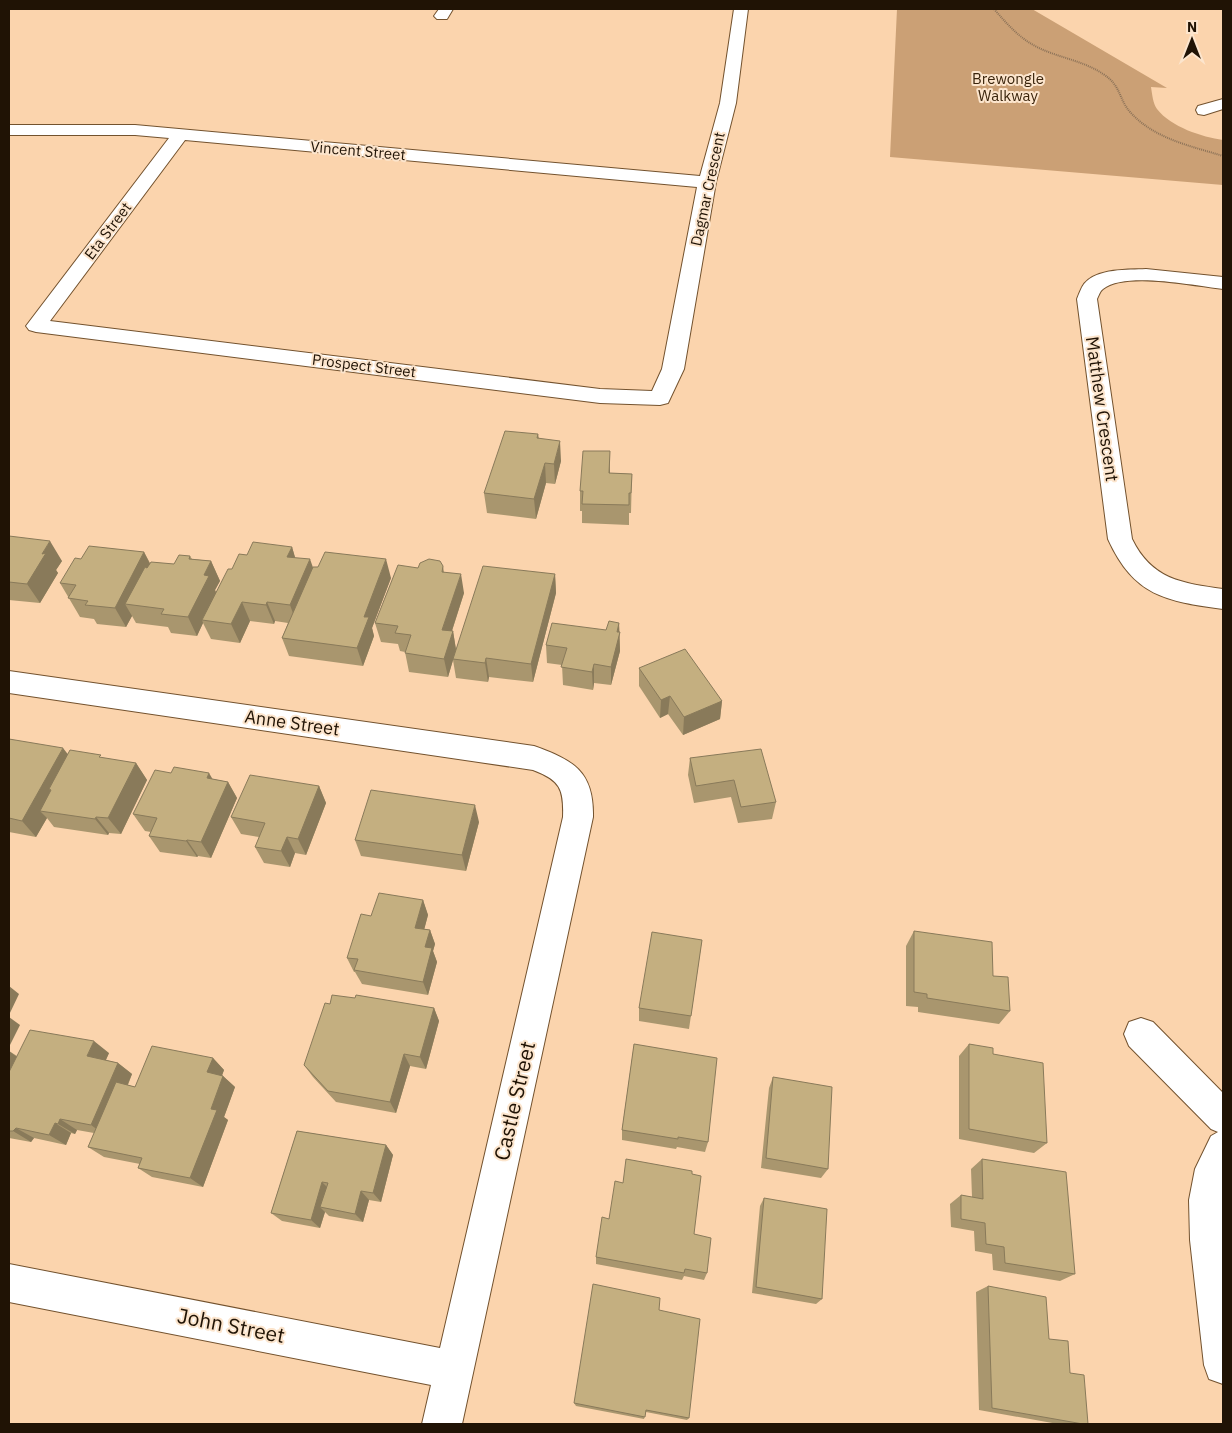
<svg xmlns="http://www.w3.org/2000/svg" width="1232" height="1433" font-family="'IBM Plex Sans',sans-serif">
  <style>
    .green { fill: #cba075 }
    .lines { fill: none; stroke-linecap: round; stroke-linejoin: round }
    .minor-casing { stroke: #73522e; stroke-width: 2 }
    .path { stroke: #8c7258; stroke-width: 2; stroke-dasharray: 1 1; stroke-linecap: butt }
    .minor { fill: #fff; fill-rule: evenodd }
    .wall { fill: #a9966e }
    .shaded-wall { fill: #897a5a }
    .building { fill: #c4af80; stroke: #897a5a }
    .labels { text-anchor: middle; stroke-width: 4; stroke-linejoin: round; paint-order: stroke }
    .far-park-label { font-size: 15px; fill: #3a240c; stroke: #fce5cd }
    .far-street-label { font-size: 15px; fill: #201305; stroke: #fce5cd }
    .street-label { font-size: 18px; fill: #201305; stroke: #fce5cd }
    .near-street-label { font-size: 21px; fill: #201305; stroke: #fce5cd }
  </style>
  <rect width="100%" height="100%" fill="#fbd4ad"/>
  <!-- green -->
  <path class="green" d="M897,9H1032L1167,88L1151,87C1152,93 1153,104 1157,109C1171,127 1202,137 1223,140V185L890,157Z"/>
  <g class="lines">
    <defs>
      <path id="minor" d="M439,9H453L447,19H437L434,16Z
        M734,9H748L736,103L716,182L684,369L668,403L660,405L600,403L36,332L29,330L26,326L169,138L135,135H9V125H135L700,176L720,103ZM185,140L697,187L662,369L652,391L600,389L50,321Z
        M1223,99V109L1204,115L1198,114L1196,110L1198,106Z
        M1146,269L1223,277V289C1195,286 1126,271 1103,289C1100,291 1099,295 1097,299L1132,539C1152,580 1182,583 1223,589V609C1165,601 1134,596 1108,539L1077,299C1079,294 1081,288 1084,284C1097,268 1128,270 1146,269Z
        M9,671L534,746C573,760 594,771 593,817L462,1424H422L431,1385L9,1302V1264L440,1348L563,817C564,789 560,780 533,770L9,693Z
        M1141,1018L1153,1022L1223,1093V1384L1209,1379L1204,1365L1190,1240L1189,1200L1195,1169L1211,1136L1218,1132L1211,1129L1129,1046L1124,1034L1129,1022Z"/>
    </defs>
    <!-- minor casing -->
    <use href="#minor" class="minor-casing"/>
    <!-- path -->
    <path class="path" d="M994,9C1008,25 1020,39 1039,48C1060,58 1084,61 1103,74C1122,86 1118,99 1131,113C1155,139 1191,146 1223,156"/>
    <!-- minor -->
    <use href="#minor" class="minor"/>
  </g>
  <!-- wall -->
  <path class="wall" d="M538,434L539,438L561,461L555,484L546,483L536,519L487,513L484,493Z
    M610,473L632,474L631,513H629V525L582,523V511H580V491Z
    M9,536L62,561L56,570L58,573L40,603L9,600Z
    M292,547L295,558L313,567L391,578L372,628L374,636L363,666L289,656L282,638L288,623L275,621L274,624L250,621L240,643L211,639L203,623L197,636L171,633L168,627L136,623L132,616L126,627L97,624L94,619L80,617L60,583L81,559L144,552L150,563L174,564L190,556L192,559L211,561L220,581L215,590L216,592L232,569L247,555Z
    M443,566L444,572L464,593L452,631H453L456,649L555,574L556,593L533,682L489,677L488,682L456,678L453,660L448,677L409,672L405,652L400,651L398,644L381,642L375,623L418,568Z
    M619,623L620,651L611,685L594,683L593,690L563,685L562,665L547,663L546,645L606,630Z
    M639,668L722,701L720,719L683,735L668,714L660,718L639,686Z
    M9,739L68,754L136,763L147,780L121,834L109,833L108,835L54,827L47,818L36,837L9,832Z
    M690,758L776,802L772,819L738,823L731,797L694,803L688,775Z
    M213,779L228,782L237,798L211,858L198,856L197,857L160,852L149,836L151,832L145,831L133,814Z
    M319,786L326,803L306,855L295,853L290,867L264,863L255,847L259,837L241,834L231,817Z
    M479,822L466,871L361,856L355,840Z
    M423,900L428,915L424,929L430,930L435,944L433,951L437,962L428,995L362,984L355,972H354L347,958L371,916Z
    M914,931L993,976L1010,1011L999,1024L918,1012V1007L906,1006V946Z
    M702,940L689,1029L639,1021V1008Z
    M355,998L434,1008L439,1021L426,1069L410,1066L396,1113L336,1102L313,1077L304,1065L330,1004Z
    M634,1044L708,1142L705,1152L677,1147L676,1149L622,1140V1130Z
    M969,1044L993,1054L1047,1143L1034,1153L959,1139V1056Z
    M9,1051L17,1056L109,1053L106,1060L118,1063L132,1074L128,1085L135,1087L213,1058L224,1070L222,1075L223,1076L235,1087L224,1117L228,1120L203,1187L152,1177L138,1168L140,1164L104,1157L88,1147L94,1133L77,1130L75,1134L71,1133L66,1145L34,1138L31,1142L9,1138Z
    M773,1077L828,1169L821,1178L761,1168L769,1088Z
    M297,1131L386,1145L393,1155L381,1202L369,1200L363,1222L329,1216L325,1212L320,1228L282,1221L271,1213Z
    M982,1159L1075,1274L1060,1281L993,1270L992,1254L975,1251L974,1231L951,1227L950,1204L961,1195L972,1197L971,1169Z
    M764,1198L822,1299L816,1304L752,1293L760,1206Z
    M609,1219L694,1234L707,1273L704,1280L684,1276L682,1280L596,1264V1257Z
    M988,1286L1070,1373L1088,1424H1058L979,1410L976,1292Z
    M659,1310L689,1418L687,1420L646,1412L644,1419L576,1406L574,1403Z"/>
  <!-- shaded-wall -->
  <path class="shaded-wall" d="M560,441L561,461L555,484L554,464Z
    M610,451V471L609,493V473Z
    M545,463L546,483L536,519L534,499Z
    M50,541L62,561L56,570L58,573L40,603L27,584L42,554Z
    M292,547L298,567L287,557Z
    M144,552L154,572L125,604L132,616L126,627L115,608Z
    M310,559L317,579L297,624L290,605Z
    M386,559L391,578L372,628L374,636L363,666L357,648L364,617Z
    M211,561L220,581L215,590L217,595L202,620L203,623L197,636L188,617L204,575Z
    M461,574L464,593L446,649L442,630Z
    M555,574L556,593L533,682L531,664Z
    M242,602L250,621L240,643L231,624Z
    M267,602L275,621L274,624L266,605Z
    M619,623L620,651L611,685V667Z
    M453,631L456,650L448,677L444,659Z
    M486,658L489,677L488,682L485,663Z
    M594,664V683L593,690L592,672Z
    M670,696L668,714L660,718L661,700Z
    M722,701L720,719L683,735L684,717Z
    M63,748L77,766L51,790L49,789L57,800L40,811L47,818L36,837L22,821Z
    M136,763L147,780L121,834L108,818Z
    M209,773L219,790L207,778Z
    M228,782L237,798L211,858L201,842Z
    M319,786L326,803L306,855L298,839Z
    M475,805L479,822L466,871L462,855Z
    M96,817L109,833L108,835L95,819Z
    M287,837L295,853L290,867L281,851Z
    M187,840L198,856L197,857L186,841Z
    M423,900L428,915L421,942L415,928Z
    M430,930L435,944L433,951L437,962L428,995L423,982L425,947Z
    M9,986L19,994L9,1015Z
    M434,1008L439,1021L426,1069L420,1057Z
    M9,1017L20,1025L9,1047Z
    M94,1041L109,1053L102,1068L87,1056Z
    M9,1051L17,1057L9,1074Z
    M404,1054L410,1066L396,1113L390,1102Z
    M213,1058L224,1070L219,1084L207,1072Z
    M118,1063L132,1074L106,1136L91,1125Z
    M223,1076L235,1087L224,1117L228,1120L203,1187L190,1178L211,1109Z
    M60,1119L77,1130L75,1134L58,1124Z
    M55,1123L71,1133L66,1145L49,1135Z
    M16,1128L34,1138L31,1142L13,1131Z
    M386,1145L393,1155L381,1202L373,1193Z
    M322,1182L331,1191L320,1207L325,1212L320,1228L311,1220Z
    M361,1191L369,1200L363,1222L355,1214Z"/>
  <!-- building -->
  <path class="building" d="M505,431L538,434L537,438L560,441L554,464L545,463L534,499L484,493Z
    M583,451H610L609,473L632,474L631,493H629V505L582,504L583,491H580Z
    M9,536L50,541L42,554L46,553L27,584L9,582Z
    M253,542L292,547L287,557L310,559L290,605L267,602L266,605L242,602L231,624L202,620L228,569H232L239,554L247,555Z
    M89,546L144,552L115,608L85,605L88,601L68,598L76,585L60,583L75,558L81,559Z
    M325,552L386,559L364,617H369L357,648L282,638L313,567H318Z
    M179,555L190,556L189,559L211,561L204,575L209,576L188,617L161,614L164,609L125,604L145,567L147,568L151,562L174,564Z
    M429,559L440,561L443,566L442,572L461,574L442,630L453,631L444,659L405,653L411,635L395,633L398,626L375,623L398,565L418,568L420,563Z
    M483,566L555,574L531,664L486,658L485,663L453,659Z
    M609,621L619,623L617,632H620L611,667L594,664L592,672L561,667L567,648L546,645L552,623L606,630Z
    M685,649L722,701L684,717L670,696L661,700L639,668Z
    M9,739L63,748L22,821L9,818Z
    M761,749L776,802L741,807L734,780L696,786L690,758Z
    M70,750L101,755L99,757L136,763L108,818L96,817L95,819L40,811L51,790L49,789Z
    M174,767L209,773L207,778L228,782L201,842L187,840L186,841L149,836L157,818L133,814L155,770L171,773Z
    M250,775L319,786L298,839L287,837L281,851L255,847L265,823L231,817Z
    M371,790L475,805L462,855L355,840Z
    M379,893L423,900L415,928L430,930L425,947L432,948L423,982L354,970L358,959L347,958L361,914L371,916Z
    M914,931L992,942L993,976L1008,977L1010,1011L927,998V994L914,992Z
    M652,932L702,940L691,1016L639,1008Z
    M332,995L355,998L356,995L434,1008L420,1057L404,1054L390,1102L328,1091L304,1065L325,1003L330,1004Z
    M30,1030L94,1041L87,1056L118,1063L91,1125L60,1119L58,1124L55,1123L49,1135L16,1128L13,1131H9V1072Z
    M634,1044L717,1058L708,1142L678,1137V1139L622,1130Z
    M969,1044L993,1048V1054L1043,1063L1047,1143L969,1129Z
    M152,1046L213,1058L207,1072L223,1076L211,1109L217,1110L190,1178L138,1168L142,1158L88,1147L116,1082L135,1087Z
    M773,1077L832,1087L828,1169L766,1158Z
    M297,1131L386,1145L373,1193L361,1191L355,1214L320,1207L328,1183L322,1182L311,1220L271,1213Z
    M626,1159L692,1171V1174L701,1176L694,1234L711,1238L707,1273L685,1269L684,1273L596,1257L602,1217L609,1219L615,1181L623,1183Z
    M982,1159L1066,1172L1075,1274L1005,1263L1004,1247L986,1244L985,1223L961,1219V1195L983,1199Z
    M764,1198L827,1209L822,1299L756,1287Z
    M593,1284L660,1298L659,1310L700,1319L689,1418L646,1410L645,1417L574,1403Z
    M988,1286L1046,1297L1049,1339L1068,1341L1070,1373L1084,1375L1088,1424H1083L992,1408Z"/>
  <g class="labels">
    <!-- far-park labels -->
    <g class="far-park-label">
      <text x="1008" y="84">Brewongle<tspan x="1008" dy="17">Walkway</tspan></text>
    </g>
    <!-- far-street labels -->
    <g class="far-street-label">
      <text transform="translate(358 151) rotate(5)" y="5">Vincent Street</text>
      <text transform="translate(708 189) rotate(-78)" y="5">Dagmar Crescent</text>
      <text transform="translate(108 231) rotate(-53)" y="5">Eta Street</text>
      <text transform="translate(364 366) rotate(7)" y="5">Prospect Street</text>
    </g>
    <!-- street labels -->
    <g class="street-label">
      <text transform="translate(1102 409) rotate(82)" y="6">Matthew Crescent</text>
      <text transform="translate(292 723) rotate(8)" y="6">Anne Street</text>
    </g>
    <!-- near-street labels -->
    <g class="near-street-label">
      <text transform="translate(515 1101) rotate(-77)" y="7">Castle Street</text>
      <text transform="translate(231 1326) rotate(11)" y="7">John Street</text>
    </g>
  </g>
  <!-- border -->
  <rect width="1232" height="1433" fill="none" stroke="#201305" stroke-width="20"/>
  <!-- north arrow -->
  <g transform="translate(1192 40)" stroke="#fce5cd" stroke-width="4" paint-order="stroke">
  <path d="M0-4L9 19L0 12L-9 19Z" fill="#201305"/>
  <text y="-8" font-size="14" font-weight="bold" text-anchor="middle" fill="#201305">N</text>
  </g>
</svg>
